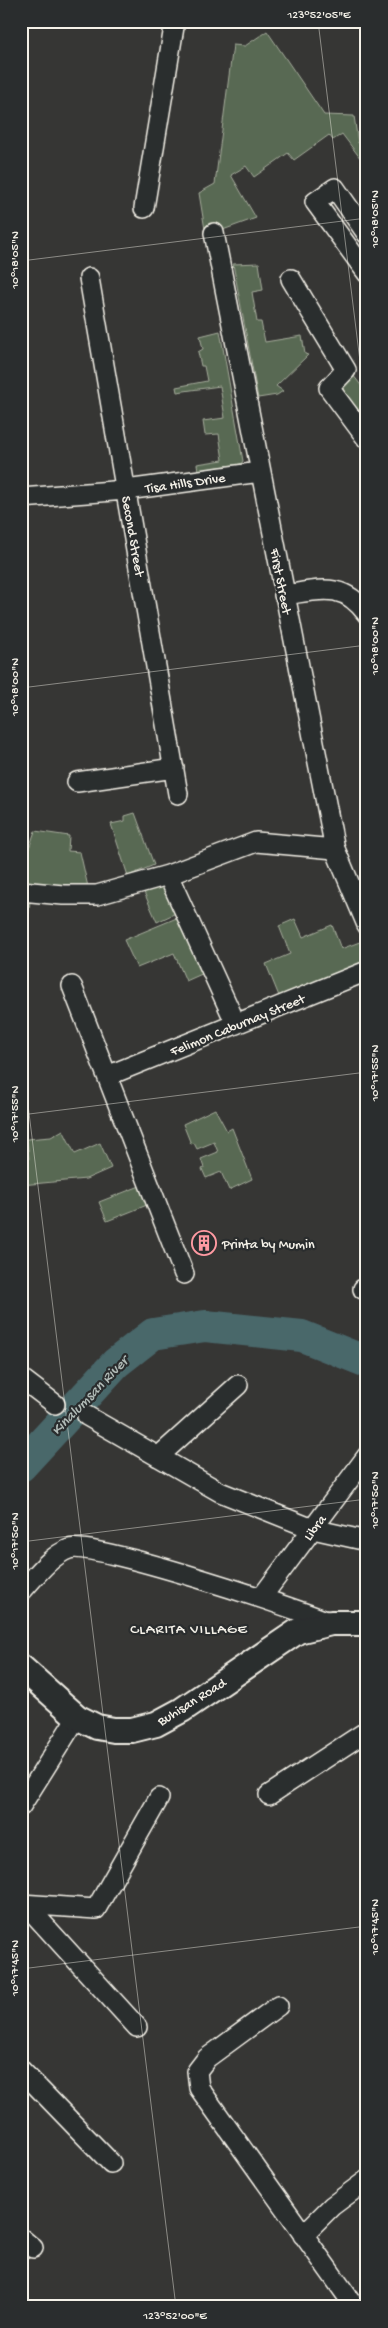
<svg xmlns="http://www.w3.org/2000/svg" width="388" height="2328" font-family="'Gochi Hand',sans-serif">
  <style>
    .green { fill: #596952; stroke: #a6ad9d }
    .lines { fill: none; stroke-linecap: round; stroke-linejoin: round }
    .river { stroke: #49676b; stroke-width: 32 }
    .minor-casing { stroke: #f4f1e8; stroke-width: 22 }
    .tertiary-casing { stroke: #f4f1e8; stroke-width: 28 }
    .minor { stroke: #2a2d2e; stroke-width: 19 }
    .tertiary { stroke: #2a2d2e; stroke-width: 24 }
    .ticks { fill: none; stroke: #f4f1e8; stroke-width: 1; stroke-opacity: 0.45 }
    .labels { text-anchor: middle; stroke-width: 4.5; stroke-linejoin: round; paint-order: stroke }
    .street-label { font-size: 14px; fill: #f4f1e8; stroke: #2a2d2e }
    .poi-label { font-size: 14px; fill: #f4f1e8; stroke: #2a2d2e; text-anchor: start }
    .water-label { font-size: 15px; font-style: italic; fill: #b0bab6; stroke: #2a2d2e }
    .neighbourhood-label { font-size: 15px; letter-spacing: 1px; fill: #f4f1e8; stroke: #2a2d2e }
    .neatline { fill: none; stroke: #f4f1e8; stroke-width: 2 }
    .ticks-label { font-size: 12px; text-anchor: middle; fill: #f4f1e8 }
  </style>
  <rect width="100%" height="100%" fill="#363634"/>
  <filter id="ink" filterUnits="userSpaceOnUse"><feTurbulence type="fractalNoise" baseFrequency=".02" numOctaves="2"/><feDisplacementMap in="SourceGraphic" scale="10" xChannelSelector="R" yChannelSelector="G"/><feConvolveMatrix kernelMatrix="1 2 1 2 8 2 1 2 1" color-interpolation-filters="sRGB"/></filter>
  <g filter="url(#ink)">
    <!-- green -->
    <path class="green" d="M267,31L324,115L354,116L358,143L367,142V167L342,134L333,140L329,135L294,160L288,153L254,177L246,166L231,175L256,218L206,236L199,193L215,184L233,45L245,46Z
      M259,263L263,290L252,292L257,322H261L265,342L302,336L305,354L308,355L276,386L283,391L277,395L258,398L233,264Z
      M220,331L243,461L241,464L198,470L197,464L223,460L219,434L205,435L203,421L225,418L220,386L177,392L176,387L207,381L204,366H201L198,352L203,349L200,336Z
      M353,375L367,393V409L360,414L337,386Z
      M135,813L154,865L128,876L111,824L125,821V816Z
      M35,831L69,836L68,851L80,852L88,887H59L21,883V871Z
      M162,881L176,913L157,922L143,890Z
      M21,898L30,901L22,974L21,973Z
      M179,917L204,973L186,981L174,953L137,968L124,940Z
      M295,919L303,937L332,925L341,949L365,940L367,967L281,1001L266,964L290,954L279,926Z
      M215,1109L227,1131L232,1128L252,1179L229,1190L221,1172L206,1178L202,1169L204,1168L201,1159L218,1152L214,1142L197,1149L194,1143L191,1144L183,1124Z
      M63,1130L75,1154L100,1143L111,1168L86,1179L21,1185V1160L29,1159L27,1139L51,1137Z
      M140,1186L147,1205L107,1221L99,1202Z"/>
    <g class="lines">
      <!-- river -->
      <path class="river" d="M21,1466L116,1363L153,1334L205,1326L302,1336L367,1362"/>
      <defs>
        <path id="minor" d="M144,208L175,21
          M214,233L335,849L367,925
          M367,234L335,188L315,202L367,273
          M89,278L178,794
          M291,279L346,370L329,388L367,439
          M21,498L126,490L260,472
          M284,595C320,590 343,581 367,614
          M77,782L174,768
          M168,875L236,1024
          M21,891L63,895H97L168,875L256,842L335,849
          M72,986L184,1274
          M107,1076L367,971
          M363,1289L367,1288
          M21,1378L55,1404
          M87,1416L220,1492L313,1529L367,1541
          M158,1457L238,1385
          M21,1592C35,1577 50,1556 69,1549C93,1541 299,1609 331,1623
          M261,1598L367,1456
          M269,1795L367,1731
          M21,1806L77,1717
          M21,1904L96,1909L159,1798
          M25,1904L137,2027
          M278,2006L207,2058L197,2071L199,2088L355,2307
          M21,2070L111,2163
          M303,2235L332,2206L367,2180
          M21,2238L33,2248"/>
        <path id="tertiary" d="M21,1667L77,1717L97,1727L114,1730H132L156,1724L182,1710L298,1631L331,1623H367"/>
      </defs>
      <!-- minor casing -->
      <use href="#minor" class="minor-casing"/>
      <!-- tertiary casing -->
      <use href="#tertiary" class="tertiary-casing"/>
      <!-- minor -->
      <use href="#minor" class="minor"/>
      <!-- tertiary -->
      <use href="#tertiary" class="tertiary"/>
    </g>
  </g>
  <!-- ticks -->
  <path class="ticks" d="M318,21L367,418M21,261L367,218M21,688L367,645M21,1048L176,2307M21,1115L367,1072M21,1542L367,1499M21,1969L367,1926"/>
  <!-- icons -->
  <defs>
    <symbol id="building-ring" viewBox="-11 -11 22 22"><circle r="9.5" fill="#2a2d2e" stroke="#ff9aa2" stroke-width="1.5"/><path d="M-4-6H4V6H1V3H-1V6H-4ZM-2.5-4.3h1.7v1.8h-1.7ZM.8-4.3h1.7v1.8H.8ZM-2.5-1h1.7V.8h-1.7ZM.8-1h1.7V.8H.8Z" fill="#ff9aa2"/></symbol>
  </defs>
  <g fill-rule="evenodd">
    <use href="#building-ring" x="190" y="1229" width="28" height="28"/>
  </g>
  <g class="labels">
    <!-- street labels -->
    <g class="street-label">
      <text transform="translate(185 482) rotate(-8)" y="5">Tisa Hills Drive</text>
      <text transform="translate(134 536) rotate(80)" y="5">Second Street</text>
      <text transform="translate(282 581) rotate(79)" y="5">First Street</text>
      <text transform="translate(237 1024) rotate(-22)" y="5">Felimon Caburnay Street</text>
      <text transform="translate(314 1527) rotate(-53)" y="5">Libra</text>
      <text transform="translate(191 1701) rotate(-32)" y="5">Buhisan Road</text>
    </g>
    <!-- poi labels -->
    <g class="poi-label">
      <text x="222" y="1248">Printa by Mumin</text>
    </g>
    <!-- water labels -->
    <g class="water-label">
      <text transform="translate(89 1395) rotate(-46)" y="5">Kinalumsan River</text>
    </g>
    <!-- neighbourhood labels -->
    <g class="neighbourhood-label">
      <text x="189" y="1633">CLARITA VILLAGE</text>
    </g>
  </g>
  <!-- margin -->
  <rect width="388" height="2328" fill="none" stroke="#2a2d2e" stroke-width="55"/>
  <rect x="28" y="28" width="332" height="2272" class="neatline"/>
  <g class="ticks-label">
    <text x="319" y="18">123°52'05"E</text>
    <text transform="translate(374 219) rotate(-90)" y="4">10°18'05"N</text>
    <text transform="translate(14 260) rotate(-90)" y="4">10°18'05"N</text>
    <text transform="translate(374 646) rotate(-90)" y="4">10°18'00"N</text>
    <text transform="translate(14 687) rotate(-90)" y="4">10°18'00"N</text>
    <text transform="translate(374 1073) rotate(-90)" y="4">10°17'55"N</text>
    <text transform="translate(14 1114) rotate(-90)" y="4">10°17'55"N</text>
    <text transform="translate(374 1500) rotate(-90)" y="4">10°17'50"N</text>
    <text transform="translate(14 1541) rotate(-90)" y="4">10°17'50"N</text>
    <text transform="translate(374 1927) rotate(-90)" y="4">10°17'45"N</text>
    <text transform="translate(14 1968) rotate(-90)" y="4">10°17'45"N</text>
    <text x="175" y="2319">123°52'00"E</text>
  </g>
</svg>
